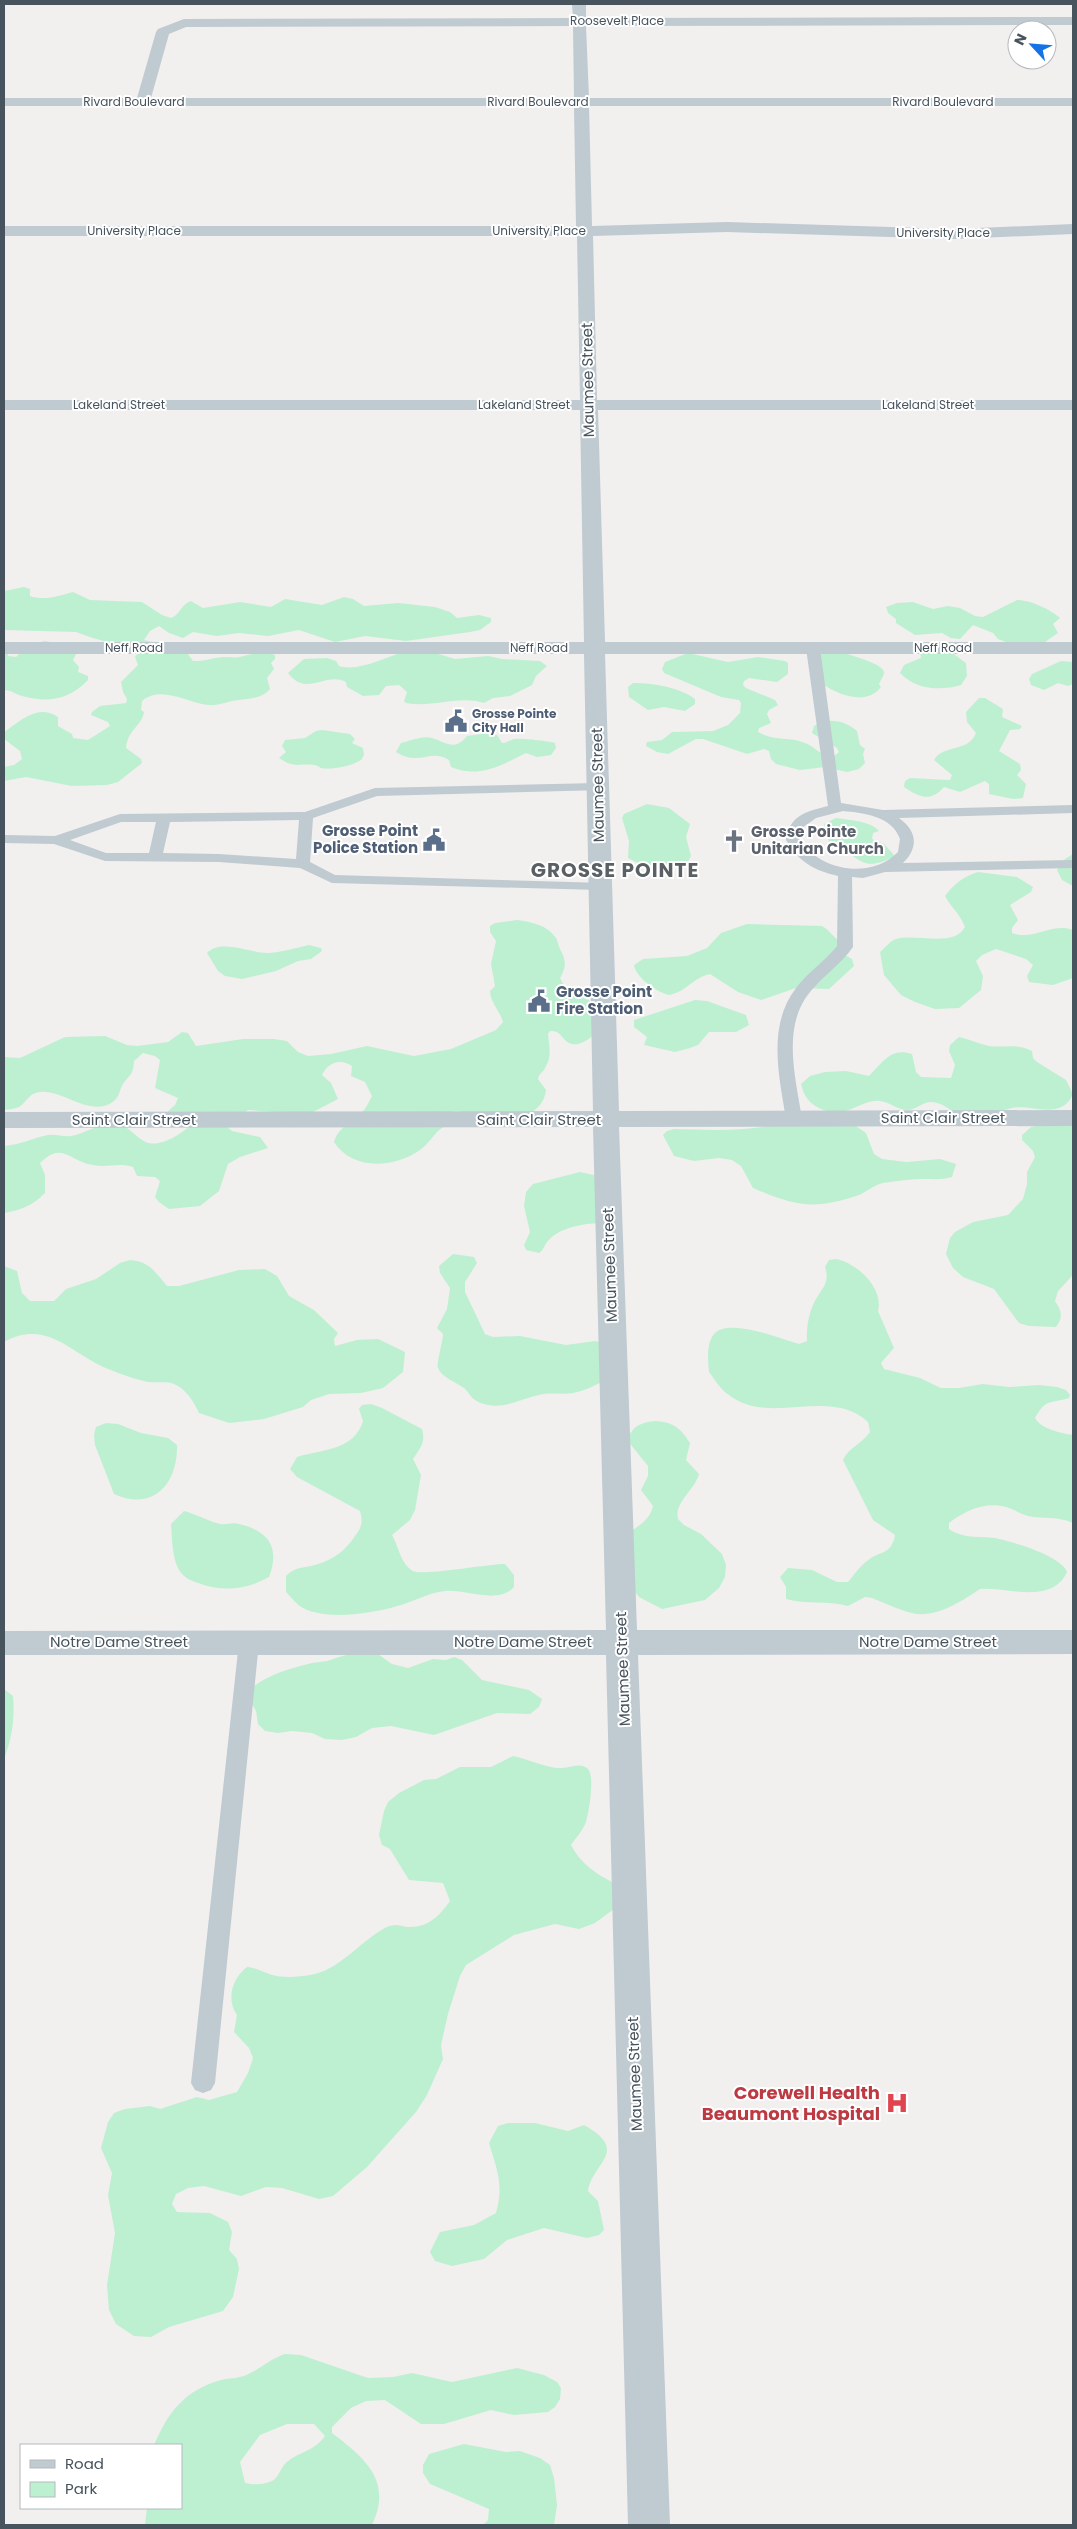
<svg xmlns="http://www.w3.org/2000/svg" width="1077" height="2529" font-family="Poppins,sans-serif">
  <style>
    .green { fill: #bdf0d0; fill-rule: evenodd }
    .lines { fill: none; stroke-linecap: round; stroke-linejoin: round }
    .service { fill: #bfcad1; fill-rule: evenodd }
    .minor { fill: #bfcad1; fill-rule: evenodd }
    .labels { text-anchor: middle; stroke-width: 4; stroke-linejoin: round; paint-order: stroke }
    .far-street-label { font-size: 12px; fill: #47535d; stroke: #fff }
    .far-service-label { font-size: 12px; font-weight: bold; fill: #4e5e75; stroke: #fff; text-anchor: start }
    .street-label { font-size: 15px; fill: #47535d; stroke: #fff }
    .service-label { font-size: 15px; font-weight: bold; fill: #4e5e75; stroke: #fff; text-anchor: end }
    .worship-label { font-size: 15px; font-weight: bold; fill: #5b616d; stroke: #fff; text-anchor: start }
    .near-health-label { font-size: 18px; font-weight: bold; fill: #be3a42; stroke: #fff; text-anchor: end }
    .district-label { font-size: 20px; font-weight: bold; letter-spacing: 1px; fill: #5b6064; stroke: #fff }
  </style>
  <rect width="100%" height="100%" fill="#f2efef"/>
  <!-- green -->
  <path class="green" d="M24,587L30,589V596C45,601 58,596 73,592L90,600L142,602L162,615L171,618C180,615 181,604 191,601L203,608L240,602L271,607L285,599L322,605L344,597L353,599L364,606L398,603L435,607L450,612L457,618L479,615L491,618V622L480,630L470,632L406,641L365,636L335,642L299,630L268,636L239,633L217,636L193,632L183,638L169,633L159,626L150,631L144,640L166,645L188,654L193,661C204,662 216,656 228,657C232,657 236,658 240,657C250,654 264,650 275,655V659L271,663L274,669L267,678L270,689C261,699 251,698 238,700C228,701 219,706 208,705C185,702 161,685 142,701L141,710L144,712C142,726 128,729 126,748L141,759L142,763L118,782L107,785L72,786L26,777L4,781V767L14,765L22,759L20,751L4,739V732C20,721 38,703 58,717V726L72,734L73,738L88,740L110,726L108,722L91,715L92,712L100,706L126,703L127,699L123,692L121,682L138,665L135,657L139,652C118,644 96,640 76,632L4,630V591Z
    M1017,600C1030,600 1050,609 1060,618L1053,624L1058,633L1042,644L1006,642L998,639L993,633L973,625L960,639L951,638L942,633L915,635L896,623V619L888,613L886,607L897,603L913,602L933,609L948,606L960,608L975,616L983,617Z
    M45,641L76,647L78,650L73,660L79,667L78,672L88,676V680C69,700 48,703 22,696C15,694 11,690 4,690V644L9,645L8,656L16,657L28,645Z
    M947,649L966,663L967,676L961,685C941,691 916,690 900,673L904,665L921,658L920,651Z
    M839,650C848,656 885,663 884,673C884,676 880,681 879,684L881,687C867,706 839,695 824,685L819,652Z
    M404,652L435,653L455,659L488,656L502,659L540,661L547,666L536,676L532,685L510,696L493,698L484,703C459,695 433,708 406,703L404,701L407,692L399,685L386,686L379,695L363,696L347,687L346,682C325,671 307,698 288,673L304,659L327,658L336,661L339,666C359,672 385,657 404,652Z
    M688,653L728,662L758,657L785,661L788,663V674L777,682L749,678L744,681L743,685L746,688L775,700L778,705L769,710L767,714L771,723L759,728L758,732C776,742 788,736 805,743C816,747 820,756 833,757L839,752L837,748L812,733L814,726C828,717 845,720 857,731L860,745L865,749L863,754L865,763L859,769L847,772L825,767L800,770L776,764L771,759L769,751L764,749L747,754L703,739H696L668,754L657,752L646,746L647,742L662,740L672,732L713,731L728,725L740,713L741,703L739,700L721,697L664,673L662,669L665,662Z
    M1061,661L1073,662V684L1068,686L1058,683L1044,690L1031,685L1029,679L1032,674Z
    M633,683C653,683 679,687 695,699V704L685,711L664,707L648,710L629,697L628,687Z
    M979,698H985L1003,709L1002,717L1022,726L1020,729L1010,730L999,751L1020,764L1021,770L1017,775L1026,784L1023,798L1013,799L989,794V784L985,781L960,792L944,787C931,802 920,798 904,787L905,781L910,778L950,780L952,775L934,760C943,744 968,753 976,733L967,722L966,712Z
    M322,730L350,734L355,739L352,743L363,748L364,755L361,760C352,766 332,770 321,768C319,767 317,765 314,765C297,763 296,769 279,758L286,752L282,746L285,740L305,738L316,731Z
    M488,733L497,735L502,743C507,743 510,740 514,739C521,738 547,741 555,743L556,748L551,755L537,757L526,753C502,765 479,779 451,767L449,760C430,748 420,767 396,752L401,743C410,741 422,735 432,738C446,742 454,752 467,736Z
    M647,804L669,808L690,824L686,837L691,856L686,865L655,872L628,858L629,841L622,818L624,814Z
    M836,818C849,820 871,821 879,831L873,833L872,839L884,844L895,856C858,876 860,852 830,845L824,824Z
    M1073,854V886L1062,880L1057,870L1065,859Z
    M978,872L1017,877L1033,887L1031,892L1010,905L1018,920L1012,928V933C1034,941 1052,922 1073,930V978L1053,985L1029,982L1027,976L1033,965L1026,959L996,949L982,955L976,961L983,976L981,990L959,1008L935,1009L915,1002L901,995L884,975L880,952C885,948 890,941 896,939C916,933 954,948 965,927C959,912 952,909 945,896C954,884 964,876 978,872Z
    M517,920C532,922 547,925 556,938C558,941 558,945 560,949C566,960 567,966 560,978L565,987L597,1005L604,1025C596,1033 579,1052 566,1041C561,1036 559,1030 550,1031L548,1034C549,1045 552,1056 546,1066C544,1072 539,1073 538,1079L546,1090C543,1117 510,1122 487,1120C472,1119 462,1105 447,1114L445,1126C434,1132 430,1143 420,1150C395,1168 352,1171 334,1142C338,1127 355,1120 364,1110C367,1106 370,1100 372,1096L365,1082L351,1076L352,1066C340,1058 328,1062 322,1075L331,1083L338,1099L309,1114L248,1110L226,1126L232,1131L260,1137L268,1148L240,1157L228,1164L219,1191L200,1206L169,1209L159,1202L155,1197L160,1181L155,1177L137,1176L133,1167C119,1162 107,1168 93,1165C70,1162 63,1140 40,1163L45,1175V1193C32,1206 21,1210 4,1213V1146C20,1145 33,1138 48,1135C56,1134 64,1137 71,1136C84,1134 95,1125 108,1124C129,1123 129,1132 144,1141C158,1150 183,1133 192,1124L166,1113L175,1105L178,1098L155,1088L160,1060L155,1056L143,1053L134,1061C133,1076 130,1074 123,1084C119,1090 120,1096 114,1101C91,1119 63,1089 40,1092C29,1093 27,1102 19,1107C14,1109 9,1109 4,1110V1057L20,1058L65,1037L105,1036L127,1045L137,1046L168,1042L182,1032L188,1033L196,1046L243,1039H274L287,1041L298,1052L308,1056L331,1054L367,1046L414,1056L451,1049L496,1030L503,1022C500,1011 490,1002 490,991L495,986L491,964L496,941L490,932V926L495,923Z
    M747,924L822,926C830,930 832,937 843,943L845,955L852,959L854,966L829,989L796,988L761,1000L738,992L710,974C694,977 686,992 669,995C657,992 636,978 634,965L643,959L687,956L707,948L721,933Z
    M309,945L321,948L322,951L311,959L298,961L276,971L242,979L225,976L218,971L207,953C221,938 252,954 269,953C283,952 295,948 309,945Z
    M695,1000L707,1001L746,1015L749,1025L736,1032H709L698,1045L690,1048L675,1052L644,1045L647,1037L634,1027V1020Z
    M959,1037C969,1039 979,1044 989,1046C1004,1048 1018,1043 1032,1051L1033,1058L1037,1062L1066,1080L1073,1094C1062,1121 1031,1104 1012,1108C997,1111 980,1123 964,1118C954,1114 948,1106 937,1103C925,1099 920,1108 909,1110C899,1111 890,1102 880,1101C864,1099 849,1115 832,1112C815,1109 805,1101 801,1084L810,1076L825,1072L846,1071L869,1076C883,1062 891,1047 912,1054L916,1072L921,1077L951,1078L955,1065L949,1051L950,1045Z
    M1058,1121L1073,1122V1275L1058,1291L1055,1301C1061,1310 1064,1317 1056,1327L1029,1326L1019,1323L994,1289L963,1277L953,1268L946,1254L950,1238L955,1232L973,1222L1008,1215L1023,1199L1027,1184V1172L1035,1157L1033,1151L1022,1140V1135L1031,1127Z
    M783,1123L853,1124L866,1133L874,1154L882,1159L907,1162L940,1159L956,1164L952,1177C942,1180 935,1179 925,1179C911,1179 897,1181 883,1183C873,1185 866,1193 856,1196C813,1210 795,1206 753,1188L741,1166L732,1160L719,1158L694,1161L674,1156L663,1135L667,1131L674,1129C710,1130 748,1132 783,1123Z
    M580,1172L598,1176L603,1223C587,1223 559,1227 548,1241C544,1245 544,1250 539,1253L526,1250L524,1245L530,1232L524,1206L526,1192L533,1184Z
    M453,1254L474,1257L477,1263L465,1282V1292L485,1334L493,1337L520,1336L566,1345L595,1341L616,1345L609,1379C597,1384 585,1391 573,1393C562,1395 550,1392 539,1395C520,1399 504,1410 484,1404C469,1400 471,1392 461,1386C453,1381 442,1377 438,1368C436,1364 443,1341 443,1334L437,1328L447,1309L450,1288L440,1273L439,1266Z
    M836,1259C857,1263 884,1288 878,1311L894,1348L881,1363L884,1369L920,1378L941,1388H959L983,1384L1009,1387L1039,1385L1057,1387L1066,1390L1070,1395L1069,1398C1050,1404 1046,1398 1035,1418C1041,1429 1061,1433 1073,1435V1523C1058,1516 1044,1519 1028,1516C1020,1514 1014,1509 1006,1507C986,1501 964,1511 949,1523V1529C963,1539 979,1536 995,1538C1010,1541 1062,1556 1067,1572C1052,1605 1007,1587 980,1589C962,1601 935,1619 912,1613C899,1610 885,1603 872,1598L865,1597L848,1606C827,1600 807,1605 786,1599V1587L780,1577L788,1568L812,1570L837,1582H848C854,1575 860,1566 867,1561C880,1550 891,1556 895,1535L873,1520L843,1460C849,1447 862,1444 870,1432L868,1422C829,1386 770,1427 729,1395C721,1390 715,1380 709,1372C708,1360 706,1344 714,1334C728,1317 781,1339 799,1344L807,1341C806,1328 809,1311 816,1299C823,1287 830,1282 825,1267L829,1260Z
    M130,1260C149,1261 155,1272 167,1286H179L239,1270L265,1269L277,1276L289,1296L314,1310L338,1333L334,1339L335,1346L357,1340L378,1339L405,1352L403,1372L383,1388L361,1393L329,1394L311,1400L303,1407L264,1419L229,1423L199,1413C194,1402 186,1389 174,1384C167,1381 156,1383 148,1382C135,1379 120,1374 108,1369C71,1354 47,1318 4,1342V1266L17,1271L22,1293L30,1301H54L66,1289L96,1279L120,1263Z
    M371,1404L382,1408L422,1429C426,1443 420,1448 413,1459L421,1475L415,1510L410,1520L392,1535C399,1547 400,1563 413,1571C422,1576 489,1564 505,1564L514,1575V1587C498,1605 466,1589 445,1591C428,1593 417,1600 401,1605C376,1613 327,1621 303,1608C297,1605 291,1597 286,1592V1576C295,1566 307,1568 318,1564C334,1559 346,1550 355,1536C362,1527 363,1522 360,1511L297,1477L290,1469L297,1457C322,1449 354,1451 363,1421L359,1409L362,1405Z
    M654,1421C673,1422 680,1427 690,1443L686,1460L699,1474C695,1490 674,1502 678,1519L684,1525L701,1534L722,1554L726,1565L725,1577L719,1588L705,1600L662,1609L639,1597L630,1586L616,1540C631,1530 649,1524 653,1506L641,1490L648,1476V1466L627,1440C633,1426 640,1423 654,1421Z
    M106,1423L118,1424L141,1433L168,1438L177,1445C178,1484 153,1512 114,1494L95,1445L94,1435L96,1427Z
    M184,1511C196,1514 208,1521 220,1524C226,1525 233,1522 239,1524C270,1531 280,1549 269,1577C246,1590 223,1592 198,1583C190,1580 184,1578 179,1570C172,1558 172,1538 171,1524Z
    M372,1650L392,1664L408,1668L433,1659L446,1660L454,1657L462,1660L482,1680L529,1690L542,1699L539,1707L530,1714L497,1713L434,1735L391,1726L372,1728L356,1737L342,1740L325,1739L312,1733L292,1731L278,1733L265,1731L258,1724L256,1711L250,1701L248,1691C265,1675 289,1669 312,1663C317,1662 322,1662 327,1661C345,1655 354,1652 372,1650Z
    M4,1689L13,1696C15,1717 12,1739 4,1759Z
    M513,1756C527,1759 549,1769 562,1768C571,1768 580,1762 588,1769C595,1776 589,1812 586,1822C583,1830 576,1838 571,1845C581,1864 596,1874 614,1883V1909L595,1923L579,1929L555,1924L514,1935L466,1965L460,1976L448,2014L441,2045L443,2059L427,2095L416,2112L367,2167L333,2196L319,2199L282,2188L266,2187L241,2196L204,2186L188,2188L176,2194L172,2204L177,2212L210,2213L228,2222L232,2232L229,2250L237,2259L239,2269L233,2297L223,2311L169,2327L151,2337L134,2336L116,2324L109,2310L107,2285L115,2233L108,2195L112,2173L101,2148L108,2122L114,2113L125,2109L150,2106L160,2109L197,2097L209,2100L237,2092L248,2073L253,2058L249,2048L234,2032L237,2015C226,2000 232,1978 247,1967C257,1968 263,1972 272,1975C282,1978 300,1977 310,1975C337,1972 362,1940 385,1928C396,1922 400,1927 410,1927C429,1927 440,1915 450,1901L443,1883L409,1880L390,1849L382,1845L379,1835L384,1811L388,1802L399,1793L424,1780L436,1779L460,1767H491Z
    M508,2123H535L568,2131L584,2125C631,2151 592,2163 588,2191L598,2201L604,2230L599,2235L587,2238L544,2228L507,2240L484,2259L452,2266L435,2261L430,2252L440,2232L474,2225L496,2213C504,2185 497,2170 489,2143L498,2126Z
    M285,2354L301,2355L368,2378L393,2377L412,2373L452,2382L517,2368L544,2375L557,2382L561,2388L560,2399L555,2407L548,2412L514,2415L491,2410L444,2424H421L385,2400L366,2401L351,2408L332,2427V2433C365,2458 393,2481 372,2525H145L147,2508H181V2445H154C168,2412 185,2390 221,2380C227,2378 234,2379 240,2377C258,2372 267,2360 285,2354ZM287,2424H314L325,2436C313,2453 297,2451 284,2465C280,2470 278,2478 272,2481C262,2485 256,2485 245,2483L240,2462L260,2435Z
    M464,2444L506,2452L520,2451L540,2458L550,2465L554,2478L557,2505L554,2525H483L488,2520L489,2509L430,2484L423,2473V2465L429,2454Z"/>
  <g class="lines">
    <!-- service -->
    <path class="service" d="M813,644L820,648L841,803L883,810L1073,805V813L899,818C917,831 919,847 903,863L1073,860V868L885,872L863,878L852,877L853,947C841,964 823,976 810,992C781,1027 796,1079 802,1119L800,1123H788L786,1119C779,1075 767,1026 796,988C808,972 825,961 837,946L838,876C813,870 799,862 786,840C790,815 805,812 828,806L806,648ZM843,811C864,813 892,816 900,839L898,852C871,880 820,871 800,840L802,828L816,818Z
      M598,783L605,787L603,790L377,796L313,818L310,862L335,875L605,883L607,886L600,890L332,883L300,868L219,862L105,861L54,844L4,843V835L55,836L120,814L305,812L375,788ZM299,820L296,859L219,854L163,853L170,822ZM121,822H156L149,853H106L70,840Z
      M249,1634L256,1636L259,1642L215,2083L211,2090L203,2093L195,2090L191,2083L239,1642L242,1636Z"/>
    <!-- minor -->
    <path class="minor" d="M572,4H586V18L1073,17V25L586,26L589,98H1073V106H589L592,226L727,222L955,229L1073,224V234L955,239L727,232L593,236L597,400H1073V410H598L605,642H1073V654H605L619,1111L1073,1110V1126L619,1127L637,1630H1073V1654L638,1655L670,2525H628L606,1655H4V1631L606,1630L593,1127L4,1128V1112L593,1111L584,654H4V642H584L580,410H4V400H580L577,236H4V226H576L574,106H4V98H137L156,32L158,29L184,19L573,18ZM573,26L574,98H151L169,34L186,27Z"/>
  </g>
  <!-- icons -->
  <defs>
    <symbol id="civic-bare" viewBox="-9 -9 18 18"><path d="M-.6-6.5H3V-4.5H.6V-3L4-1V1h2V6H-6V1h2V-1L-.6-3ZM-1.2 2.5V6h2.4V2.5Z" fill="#5c6f8a" stroke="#fff" stroke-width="2.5" paint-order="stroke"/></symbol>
    <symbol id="church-bare" viewBox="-9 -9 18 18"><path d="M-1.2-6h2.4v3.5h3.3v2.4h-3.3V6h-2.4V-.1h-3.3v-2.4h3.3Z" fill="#6b7280" stroke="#fff" stroke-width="2.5" paint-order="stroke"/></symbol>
    <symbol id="hospital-bare" viewBox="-9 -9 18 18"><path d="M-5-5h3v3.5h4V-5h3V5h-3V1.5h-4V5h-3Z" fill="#e0444e" stroke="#fff" stroke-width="2.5" paint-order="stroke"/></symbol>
  </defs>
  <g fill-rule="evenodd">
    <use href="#civic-bare" x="440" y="705" width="32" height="32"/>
    <use href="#civic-bare" x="418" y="824" width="32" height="32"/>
    <use href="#church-bare" x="718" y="825" width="32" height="32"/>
    <use href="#civic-bare" x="523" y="985" width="32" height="32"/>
    <use href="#hospital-bare" x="881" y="2087" width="32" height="32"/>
  </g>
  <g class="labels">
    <!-- far-street labels -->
    <g class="far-street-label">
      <text x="617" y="25">Roosevelt Place</text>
      <text x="134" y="106">Rivard Boulevard</text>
      <text x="538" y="106">Rivard Boulevard</text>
      <text x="943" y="106">Rivard Boulevard</text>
      <text x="134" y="235">University Place</text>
      <text x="539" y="235">University Place</text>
      <text x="943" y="237">University Place</text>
      <text x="119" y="409">Lakeland Street</text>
      <text x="524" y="409">Lakeland Street</text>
      <text x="928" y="409">Lakeland Street</text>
      <text x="134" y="652">Neff Road</text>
      <text x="539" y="652">Neff Road</text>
      <text x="943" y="652">Neff Road</text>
    </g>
    <!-- far-service labels -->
    <g class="far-service-label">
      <text x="472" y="718">Grosse Pointe<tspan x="472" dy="14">City Hall</tspan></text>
    </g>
    <!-- street labels -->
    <g class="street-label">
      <text transform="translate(588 380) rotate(-91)" y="5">Maumee Street</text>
      <text transform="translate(598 785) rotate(-91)" y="5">Maumee Street</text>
      <text x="943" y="1123">Saint Clair Street</text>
      <text x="134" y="1125">Saint Clair Street</text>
      <text x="539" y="1125">Saint Clair Street</text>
      <text transform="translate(610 1265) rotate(-92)" y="5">Maumee Street</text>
      <text x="119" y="1647">Notre Dame Street</text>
      <text x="523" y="1647">Notre Dame Street</text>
      <text x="928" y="1647">Notre Dame Street</text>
      <text transform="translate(623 1669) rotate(-92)" y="5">Maumee Street</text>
      <text transform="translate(635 2074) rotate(-92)" y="5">Maumee Street</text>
    </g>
    <!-- service labels -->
    <g class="service-label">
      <text x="418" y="836">Grosse Point<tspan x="418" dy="17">Police Station</tspan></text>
      <text x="556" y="997" text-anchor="start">Grosse Point<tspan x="556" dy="17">Fire Station</tspan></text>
    </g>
    <!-- worship labels -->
    <g class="worship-label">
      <text x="751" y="837">Grosse Pointe<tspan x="751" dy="17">Unitarian Church</tspan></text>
    </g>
    <!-- near-health labels -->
    <g class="near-health-label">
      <text x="880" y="2099">Corewell Health<tspan x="880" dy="21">Beaumont Hospital</tspan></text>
    </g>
    <!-- district labels -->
    <g class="district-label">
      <text x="615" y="877">GROSSE POINTE</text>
    </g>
  </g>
  <!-- border -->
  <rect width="1077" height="2529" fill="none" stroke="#47535d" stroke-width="10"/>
  <!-- legend -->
  <rect x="20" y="2444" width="162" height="65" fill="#ffffff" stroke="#b5babe"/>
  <rect x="30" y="2460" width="25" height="8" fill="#bfcad1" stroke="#b5babe"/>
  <text x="65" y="2469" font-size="15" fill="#47535d">Road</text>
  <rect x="30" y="2482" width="25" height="15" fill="#bdf0d0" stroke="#b5babe"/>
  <text x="65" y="2494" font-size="15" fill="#47535d">Park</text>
  <!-- north arrow -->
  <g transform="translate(1032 45) rotate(296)"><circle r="24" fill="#ffffff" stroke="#b5babe"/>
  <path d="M0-4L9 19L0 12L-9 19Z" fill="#1573e6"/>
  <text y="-8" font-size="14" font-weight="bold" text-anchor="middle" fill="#47535d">N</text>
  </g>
</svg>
